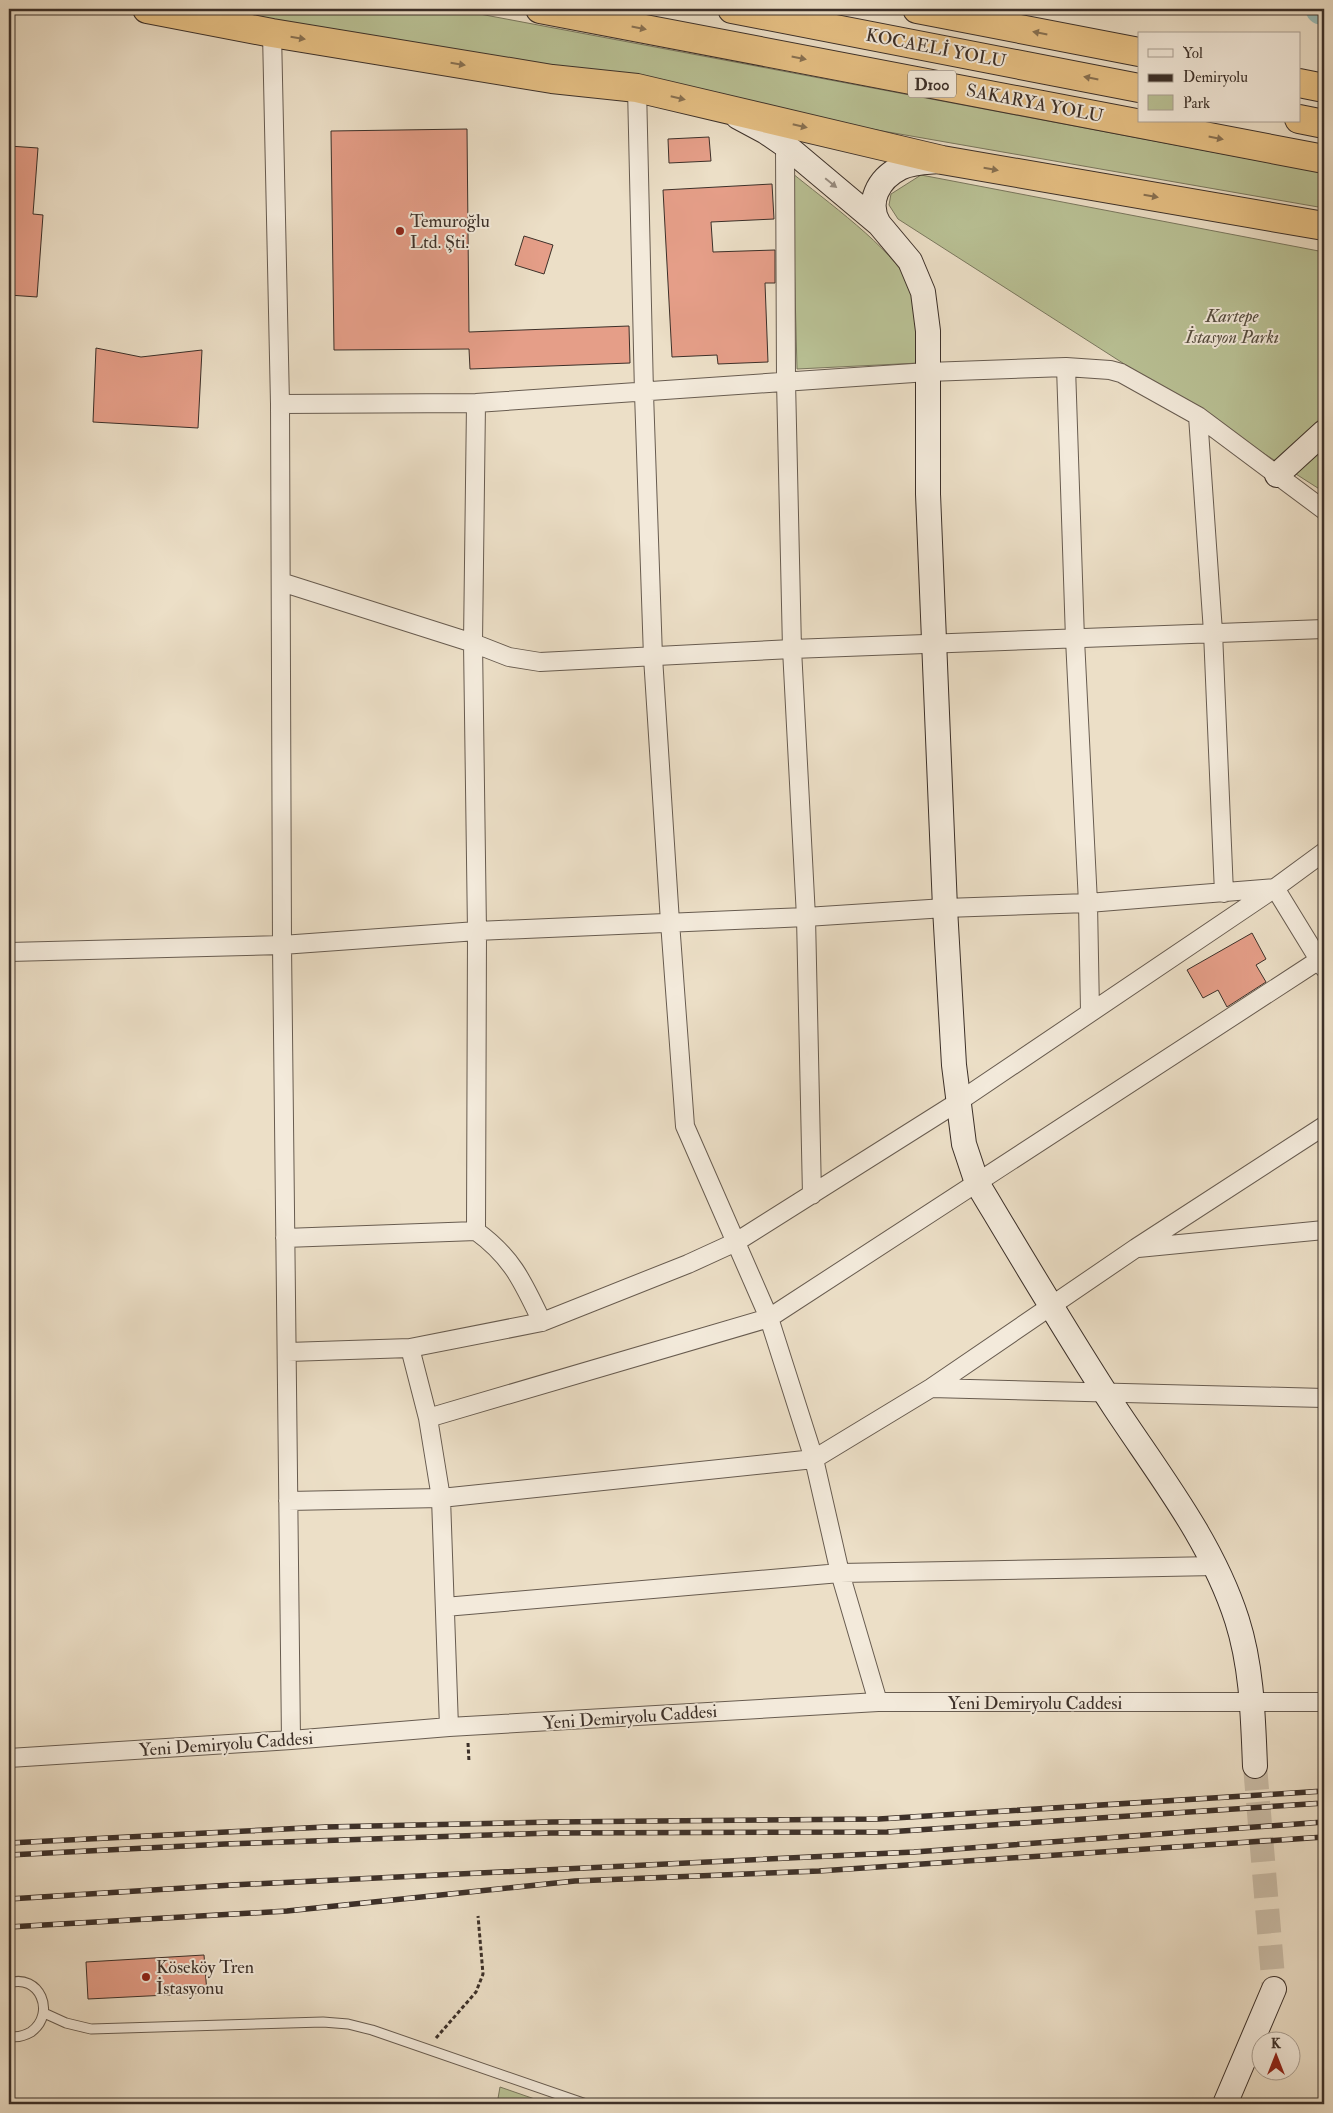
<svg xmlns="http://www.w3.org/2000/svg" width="1333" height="2113" font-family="'IM FELL Double Pica',serif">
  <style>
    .green { fill: #b9c195; stroke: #7a785f }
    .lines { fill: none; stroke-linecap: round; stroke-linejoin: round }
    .river { stroke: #99bcb8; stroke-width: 31 }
    .building { fill: #e59e88; stroke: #3c3029 }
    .secondary-tunnel { stroke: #c9bca7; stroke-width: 24; stroke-dasharray: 24 12; stroke-linecap: butt }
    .lane-casing { stroke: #685c50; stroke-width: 11 }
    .street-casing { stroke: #685c50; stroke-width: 20 }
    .secondary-casing { stroke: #3c3029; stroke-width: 26 }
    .highway-casing { stroke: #3c3029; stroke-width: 30 }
    .path { stroke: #3c3029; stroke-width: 3; stroke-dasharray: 4 2.5; stroke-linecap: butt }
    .lane { stroke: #f3eadb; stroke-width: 9 }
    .street { stroke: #f3eadb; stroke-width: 18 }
    .secondary { stroke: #f3eadb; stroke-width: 24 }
    .highway { stroke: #e6c084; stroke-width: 28 }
    .rail-casing { stroke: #3c3029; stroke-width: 5.5 }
    .rail { stroke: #f3eadb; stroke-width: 4; stroke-dasharray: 11; stroke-linecap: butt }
    .oneway { fill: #887152 }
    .oneway2 { fill: #988d82 }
    .poi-dot { fill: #8f2418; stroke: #f3eadb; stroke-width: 2 }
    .labels { text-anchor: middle; stroke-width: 4; stroke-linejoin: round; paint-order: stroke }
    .shield { fill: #f3eadb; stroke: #73685e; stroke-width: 1 }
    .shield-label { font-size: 16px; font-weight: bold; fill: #3c3029 }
    .street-label { font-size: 18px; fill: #3c3029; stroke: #f3eadb }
    .poi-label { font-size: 18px; fill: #3c3029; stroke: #f3eadb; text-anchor: start }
    .park-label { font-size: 18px; font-style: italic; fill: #554d3f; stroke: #f3eadb }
  </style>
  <rect width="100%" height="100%" fill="#ecdfc7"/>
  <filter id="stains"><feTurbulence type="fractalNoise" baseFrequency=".004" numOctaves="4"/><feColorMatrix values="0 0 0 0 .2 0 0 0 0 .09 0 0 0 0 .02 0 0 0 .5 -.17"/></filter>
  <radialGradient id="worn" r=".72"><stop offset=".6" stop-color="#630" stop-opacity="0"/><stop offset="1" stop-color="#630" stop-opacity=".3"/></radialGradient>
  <!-- green -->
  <path class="green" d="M206,9H453L1324,173V208L544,72Z
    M792,173C822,198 895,250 908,283C918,308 917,336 919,363L797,369Z
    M921,175L1324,252V492L898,219L889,205L891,194Z
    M500,2087L549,2104H497Z"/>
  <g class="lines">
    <!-- river -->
    <path class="river" d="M1321,9H1324"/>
  </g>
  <!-- building -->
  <path class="building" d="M467,129L469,332L629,326L630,363L470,369L469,349L334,350L331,131Z
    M709,137L711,161L669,163L668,139Z
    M9,146L38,148L33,214L43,215L37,297L9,295Z
    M772,184L774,219L711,222L713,252L775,250V283H765L768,362L718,364L717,355L672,357L663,190Z
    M524,236L553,245L544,274L515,265Z
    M96,348L141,357L202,350L198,428L93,422Z
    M1252,933L1266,959L1256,965L1266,982L1227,1007L1218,990L1203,998L1187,970Z
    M204,1955L207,1993L88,1999L86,1962Z"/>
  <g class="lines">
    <!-- secondary-tunnel -->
    <path class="secondary-tunnel" d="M1255,1766L1274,1989"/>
    <defs>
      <path id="lane" d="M9,1983C39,1973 57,2013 31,2032C24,2036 17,2038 9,2036
        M44,2013L66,2023L91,2029L323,2022L348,2024L372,2030L586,2104"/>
      <path id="street" d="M272,33L280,404L282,945L291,1740
        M637,88L644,393L653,657L670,922L685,1126L769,1318L814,1459L840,1573L878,1702
        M785,145L786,381L792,649L806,917L812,1195
        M1066,367L1075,639L1088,903L1090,1012
        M476,403L473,643L477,931L476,1231C512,1257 523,1282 542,1322
        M280,404L476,403L928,372L1066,367L1110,370L1121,373L1198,416L1324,510
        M1198,416L1213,632L1224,893
        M281,582L473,643L509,657L540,662L792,649L1324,629
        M9,952L282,945L477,931L806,917L945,908L1088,903L1275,888L1324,968
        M285,1238L476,1231
        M1138,1248L1324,1230
        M288,1352L410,1348
        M931,1388L1324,1398
        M428,1418L769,1318L1319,960
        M288,1501L441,1498L814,1459L931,1388L1136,1248L1324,1126
        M445,1607L840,1573L1216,1566
        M449,1727L441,1498L428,1418L410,1348L542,1322L688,1264L736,1242L958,1102L1275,888L1324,852
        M9,1758L291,1740L449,1727L878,1702H1324"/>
      <path id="secondary" d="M738,117L766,132L785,145L879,224L910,261L923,292L928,331V494L945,908L954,1065L964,1144L977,1183C1022,1258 1067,1334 1115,1408C1160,1476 1212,1542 1237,1620C1252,1667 1253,1717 1255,1766
        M879,224C866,203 878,179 900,168C911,162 926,162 939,161
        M1277,475L1324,432
        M1225,2104L1274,1989"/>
      <path id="highway" d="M147,9L272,33L552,79L637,88L942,160L1324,226
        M540,9L1324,159
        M732,9L1139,88
        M917,9L1139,52
        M1299,83L1324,88
        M1299,119L1324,124"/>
    </defs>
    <!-- lane casing -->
    <use href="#lane" class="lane-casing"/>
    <!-- street casing -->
    <use href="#street" class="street-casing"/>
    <!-- secondary casing -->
    <use href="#secondary" class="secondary-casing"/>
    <!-- highway casing -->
    <use href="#highway" class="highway-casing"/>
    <!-- path -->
    <path class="path" d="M468,1743L469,1762
      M436,2038L476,1992L483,1974L478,1916"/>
    <!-- lane -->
    <use href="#lane" class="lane"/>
    <!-- street -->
    <use href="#street" class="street"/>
    <!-- secondary -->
    <use href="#secondary" class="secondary"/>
    <!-- highway -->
    <use href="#highway" class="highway"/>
    <defs>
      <path id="rail" d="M9,1843L325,1827L552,1822L879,1819L1324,1791
        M9,1855L225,1844L550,1833L887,1832L1324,1803
        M9,1899L232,1885L914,1852L1324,1822
        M9,1927L287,1911L575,1881L819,1871L1324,1837"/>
    </defs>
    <!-- rail casing -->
    <use href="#rail" class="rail-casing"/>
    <!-- rail -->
    <use href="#rail" class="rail"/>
  </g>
  <!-- one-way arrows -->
  <defs><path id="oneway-solid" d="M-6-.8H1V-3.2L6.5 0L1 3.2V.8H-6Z" transform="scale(1.25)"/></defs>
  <g class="oneway">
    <use href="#oneway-solid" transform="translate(639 28) rotate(11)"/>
    <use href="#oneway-solid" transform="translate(1040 33) rotate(-169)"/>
    <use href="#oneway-solid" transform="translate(298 38) rotate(9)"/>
    <use href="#oneway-solid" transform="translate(799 58) rotate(11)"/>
    <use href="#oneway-solid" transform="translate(458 64) rotate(9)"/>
    <use href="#oneway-solid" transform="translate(1091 78) rotate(-169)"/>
    <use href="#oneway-solid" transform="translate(678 98) rotate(13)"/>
    <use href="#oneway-solid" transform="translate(800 126) rotate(13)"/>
    <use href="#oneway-solid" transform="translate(1216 138) rotate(11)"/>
    <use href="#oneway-solid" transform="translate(991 169) rotate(10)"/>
    <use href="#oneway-solid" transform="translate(1151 196) rotate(10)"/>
  </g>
  <use class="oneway2" href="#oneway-solid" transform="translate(831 183) rotate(39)"/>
  <!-- markers -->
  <g class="poi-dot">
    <circle cx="400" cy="231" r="5"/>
    <circle cx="146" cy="1977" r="5"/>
  </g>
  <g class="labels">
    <!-- shield labels -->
    <rect class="shield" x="908" y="70.5" width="48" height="27" rx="4"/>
    <g class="shield-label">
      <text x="932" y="90">D100</text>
    </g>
    <!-- street labels -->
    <g class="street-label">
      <text transform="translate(936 48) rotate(11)" y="6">KOCAELİ YOLU</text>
      <text transform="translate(1035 103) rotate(11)" y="6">SAKARYA YOLU</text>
      <text x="1035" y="1709">Yeni Demiryolu Caddesi</text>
      <text transform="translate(630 1717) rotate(-4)" y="6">Yeni Demiryolu Caddesi</text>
      <text transform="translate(226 1744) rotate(-4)" y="6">Yeni Demiryolu Caddesi</text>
    </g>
    <!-- poi labels -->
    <g class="poi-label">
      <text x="410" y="227">Temuroğlu<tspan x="410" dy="21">Ltd. Şti.</tspan></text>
      <text x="156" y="1973">Köseköy Tren<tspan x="156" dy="21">İstasyonu</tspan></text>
    </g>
    <!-- park labels -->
    <g class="park-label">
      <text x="1232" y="322">Kartepe<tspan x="1232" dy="21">İstasyon Parkı</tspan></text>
    </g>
  </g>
  <!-- margin -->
  <rect width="1333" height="2113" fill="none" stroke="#ecdfc7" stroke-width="30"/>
  <rect x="10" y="10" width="1313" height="2093" fill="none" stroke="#3c3029" stroke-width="2.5"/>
  <rect x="15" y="15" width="1303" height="2083" fill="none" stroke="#3c3029"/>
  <!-- legend -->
  <rect x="1138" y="32" width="162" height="90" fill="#f3eadb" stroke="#aaa094"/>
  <rect x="1148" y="49" width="25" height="8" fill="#f3eadb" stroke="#aaa094"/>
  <text x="1183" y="58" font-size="15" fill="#3c3029">Yol</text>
  <rect x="1148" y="74" width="25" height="8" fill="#3c3029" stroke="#aaa094"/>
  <text x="1183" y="82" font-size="15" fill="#3c3029">Demiryolu</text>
  <rect x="1148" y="95" width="25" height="15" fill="#b9c195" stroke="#aaa094"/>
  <text x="1183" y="108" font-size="15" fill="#3c3029">Park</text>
  <!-- north arrow -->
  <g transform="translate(1276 2056)"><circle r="24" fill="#f3eadb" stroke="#aaa094"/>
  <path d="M0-4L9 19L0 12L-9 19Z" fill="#8f2418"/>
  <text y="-8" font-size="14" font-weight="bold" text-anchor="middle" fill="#3c3029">K</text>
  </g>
  <rect width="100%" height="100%" filter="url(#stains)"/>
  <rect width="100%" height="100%" fill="url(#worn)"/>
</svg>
